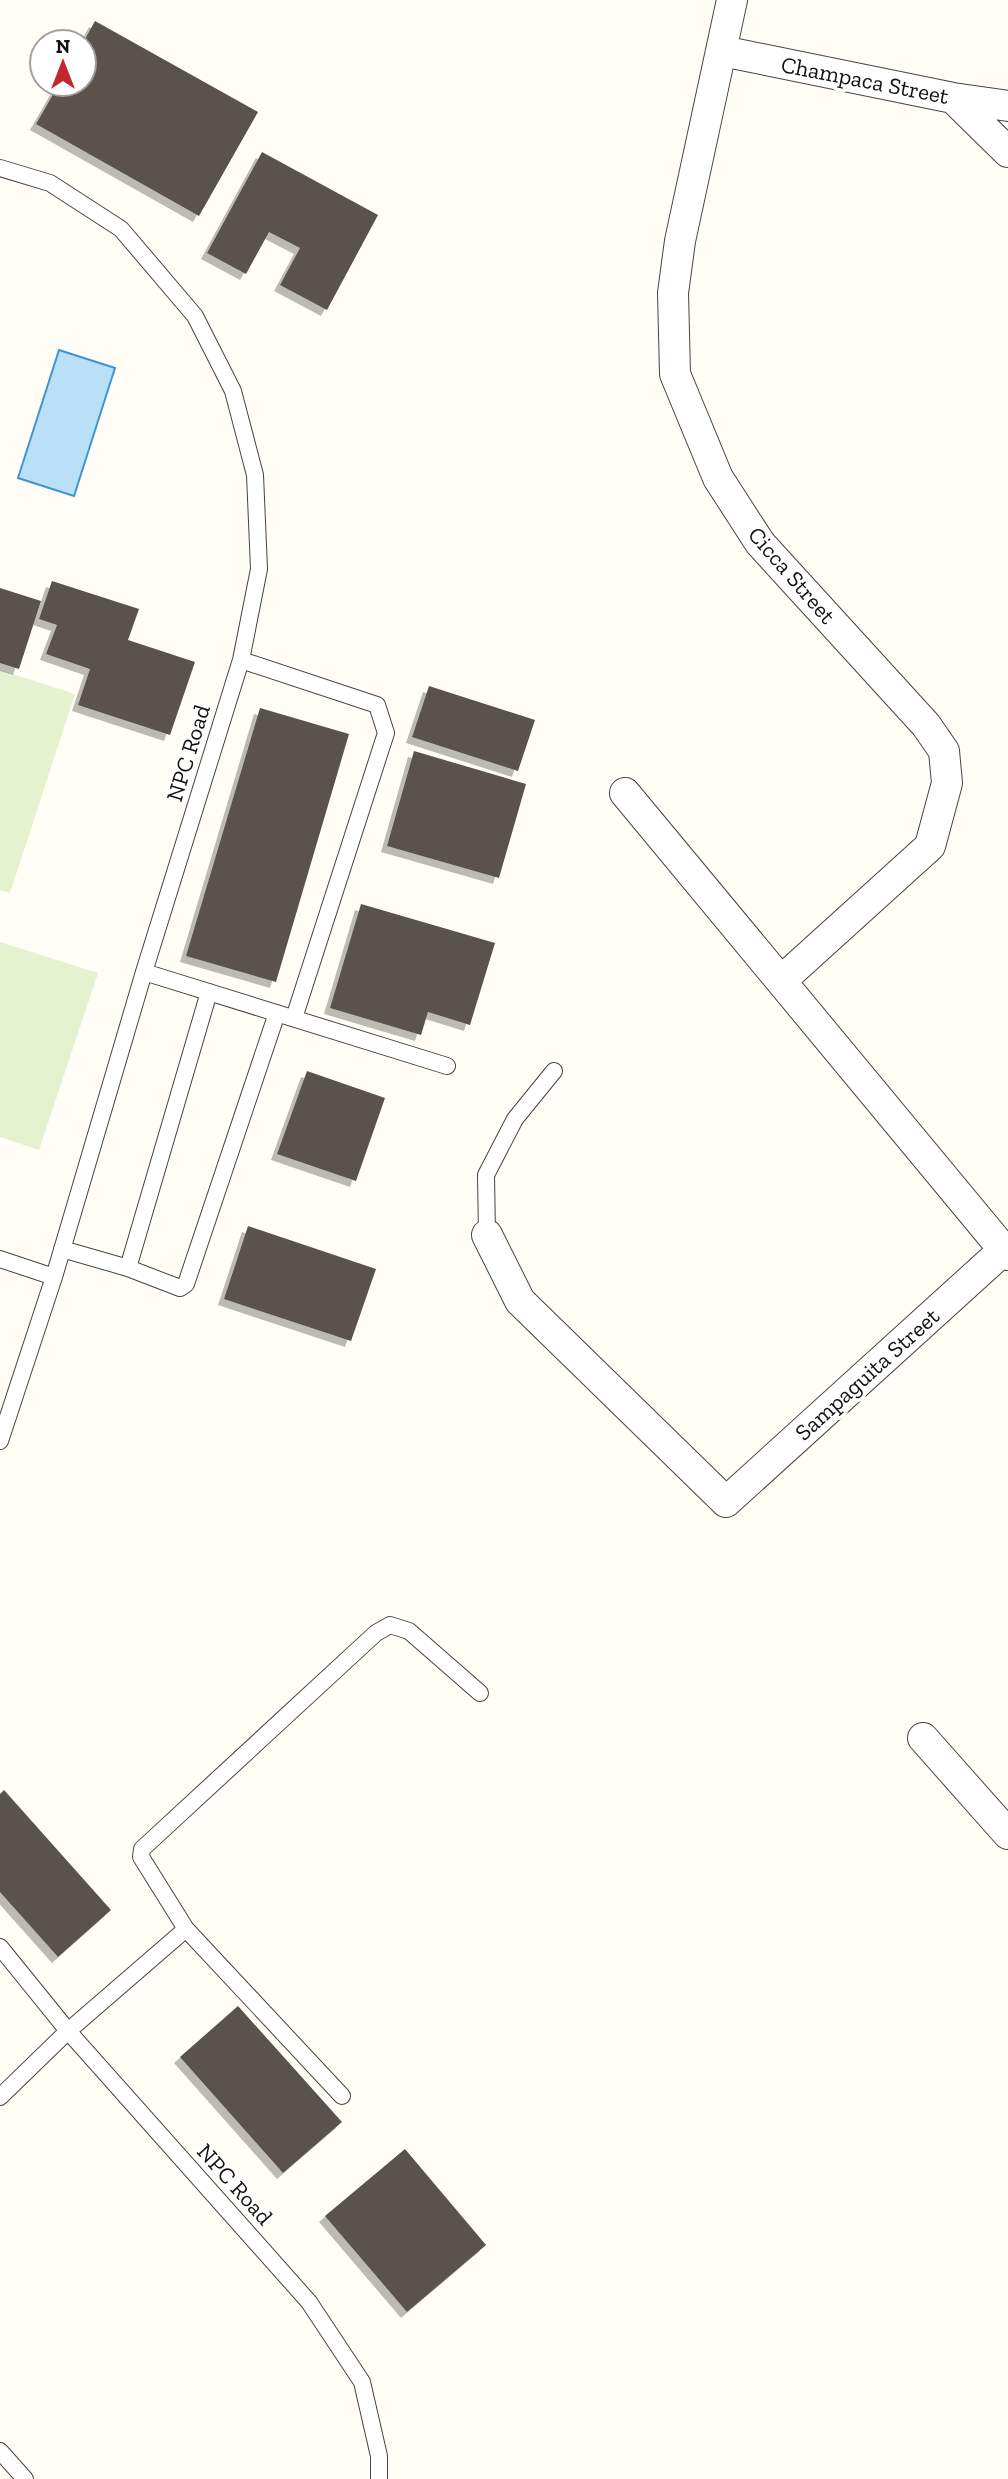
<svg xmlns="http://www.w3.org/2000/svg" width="1008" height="2479" font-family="'Zilla Slab',serif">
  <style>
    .pitch { fill: #e6f2cf }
    .water { fill: #b9e0f7; stroke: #3f96cf; stroke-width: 2 }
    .building { fill: #5a524d; filter: url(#shadow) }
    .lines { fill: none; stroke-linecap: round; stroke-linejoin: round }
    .lane-casing { stroke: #444; stroke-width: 18 }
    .street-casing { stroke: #444; stroke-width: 32 }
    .lane { stroke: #fff; stroke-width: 16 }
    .street { stroke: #fff; stroke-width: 30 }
    .labels { text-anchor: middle; stroke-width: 7; stroke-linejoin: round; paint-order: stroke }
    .street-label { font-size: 23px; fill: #111; stroke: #fff }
  </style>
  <defs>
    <filter id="shadow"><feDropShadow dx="-6" dy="6" stdDeviation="0" flood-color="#0004"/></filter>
  </defs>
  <rect width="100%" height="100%" fill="#fffdf5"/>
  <!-- pitch -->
  <path class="pitch" d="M0,670L75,694L10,893L0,890Z
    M0,942L98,973L39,1150L0,1137Z"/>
  <!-- water -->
  <path class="water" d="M59,350L115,368L74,496L18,478Z"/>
  <!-- building -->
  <path class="building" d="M95,21L258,112L199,216L36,124L59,84H84V41Z
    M262,152L378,215L327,310L280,285L300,248L269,232L246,274L207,253Z
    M52,581L139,609L128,640L195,662L170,735L78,705L90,669L46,654L57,625L39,619Z
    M0,588L41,601L19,669L0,663Z
    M429,686L535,720L518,771L412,737Z
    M260,708L349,734L276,982L186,956Z
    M414,751L526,784L499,878L387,846Z
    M361,904L495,943L470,1025L428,1012L421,1035L330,1008Z
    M307,1071L385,1098L356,1181L277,1154Z
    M248,1226L376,1269L351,1341L224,1299Z
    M4,1790L111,1910L58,1957L0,1892V1794Z
    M238,2006L342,2122L283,2173L180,2057Z
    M405,2149L486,2245L407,2312L325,2216Z"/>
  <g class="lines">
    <defs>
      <path id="lane" d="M0,168L50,183L121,229L195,316L233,391L255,475L259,569L241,660L144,972L54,1277L0,1441
        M241,660L377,705L386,733L294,1018
        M144,972L447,1066
        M487,1235L486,1175L515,1119L554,1071
        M62,1249L128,1268L209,992
        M0,1259L54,1277
        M128,1268L180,1288L186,1284L277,1013
        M186,1929L342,2096
        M0,1947L68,2031L309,2302L362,2382L379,2456V2479
        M0,2097L68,2031L186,1929L141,1857L142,1849L376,1633L390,1625L409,1631L480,1693
        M0,2451L25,2479"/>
      <path id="street" d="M732,0L680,241L673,293L675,374L718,478L760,543L926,725L944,751L947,783L930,846L782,980
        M722,51L953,98L1008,106
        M953,98L1008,152
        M625,793L1008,1255
        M487,1235L520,1301L726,1502L1008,1246
        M923,1738L1008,1834"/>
    </defs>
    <!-- lane casing -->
    <use href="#lane" class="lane-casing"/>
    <!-- street casing -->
    <use href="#street" class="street-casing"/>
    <!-- lane -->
    <use href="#lane" class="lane"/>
    <!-- street -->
    <use href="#street" class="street"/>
  </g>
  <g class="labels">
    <!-- street labels -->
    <g class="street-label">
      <text transform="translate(865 80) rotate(11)" y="8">Champaca Street</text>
      <text transform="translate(792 575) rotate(49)" y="8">Cicca Street</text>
      <text transform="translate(188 753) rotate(-73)" y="8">NPC Road</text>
      <text transform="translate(867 1374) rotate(-42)" y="8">Sampaguita Street</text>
      <text transform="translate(235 2184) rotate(48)" y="8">NPC Road</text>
    </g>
  </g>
  <!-- north arrow -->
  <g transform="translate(63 63)"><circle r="33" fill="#ffffff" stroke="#a0a0a0" stroke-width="2"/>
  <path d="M0-5L12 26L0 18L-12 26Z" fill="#c4262e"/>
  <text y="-10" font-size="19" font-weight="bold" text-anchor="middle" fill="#111111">N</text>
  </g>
</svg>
